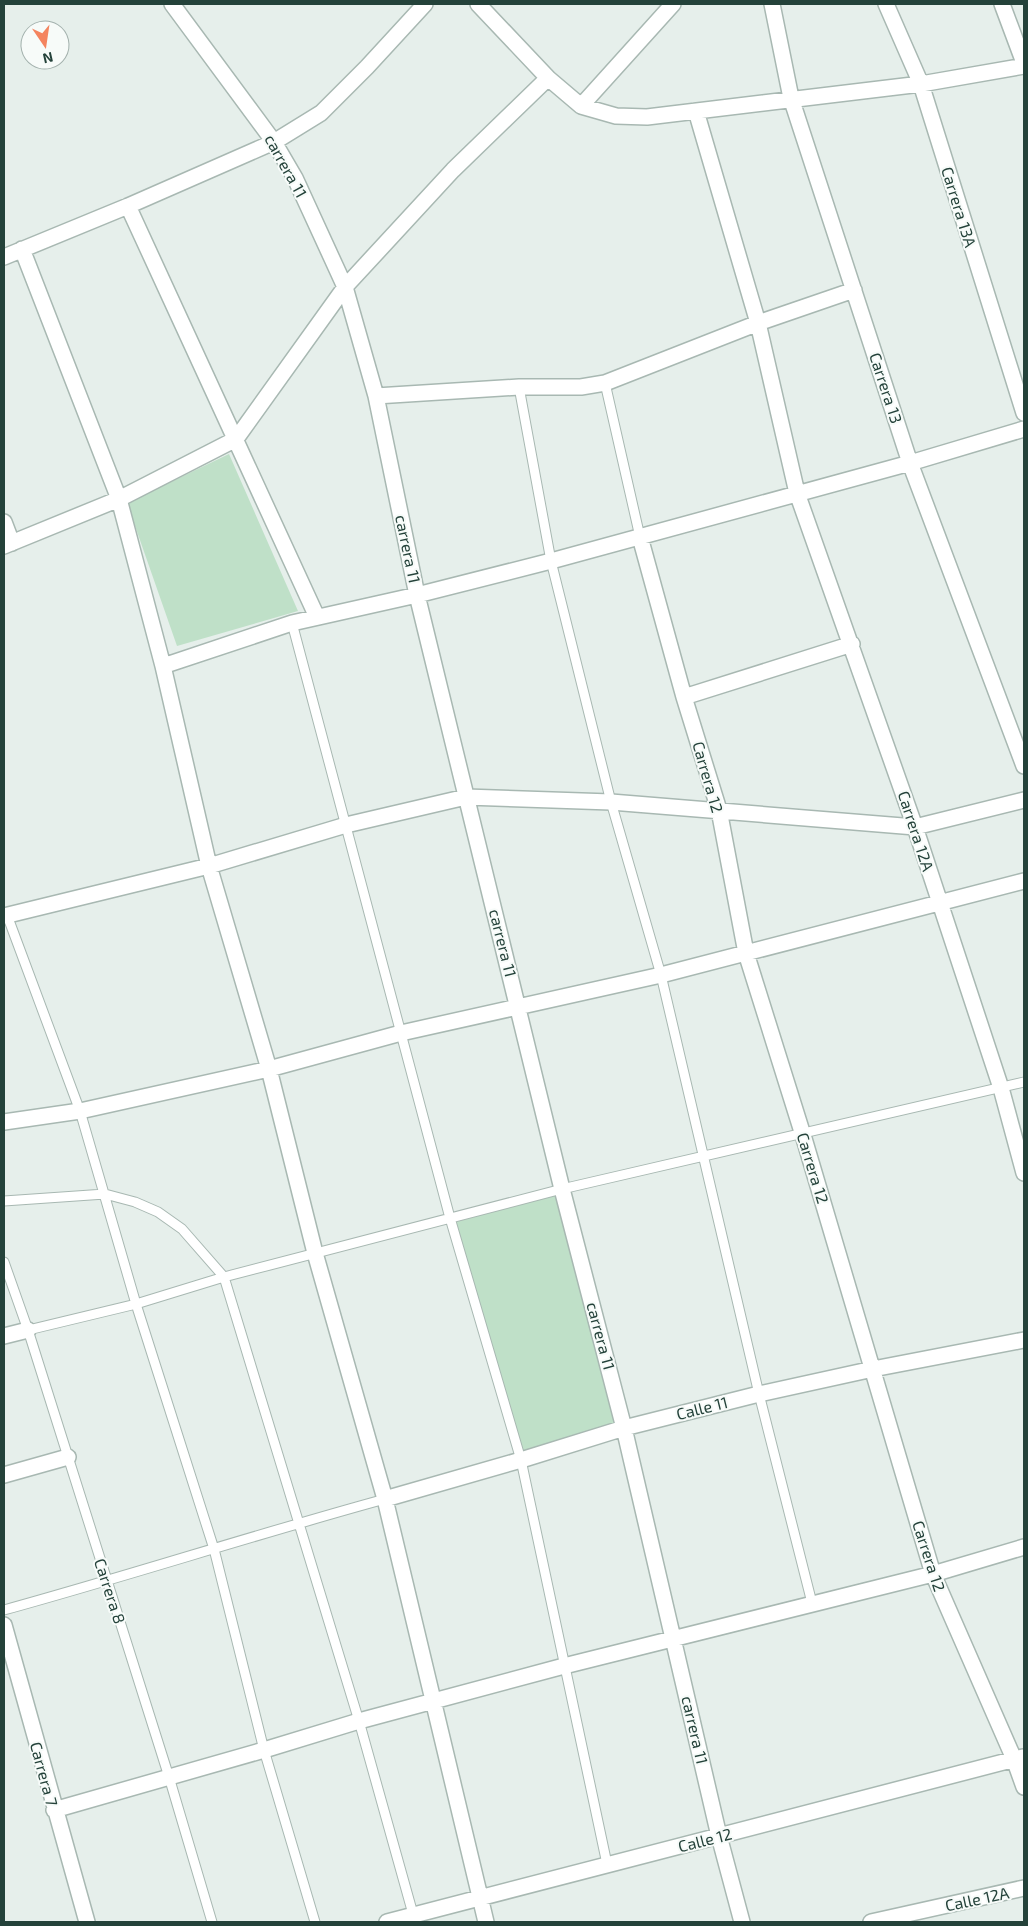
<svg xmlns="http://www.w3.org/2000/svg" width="1028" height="1926" font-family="'Exo 2',sans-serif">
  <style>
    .green { fill: #bfe0c8 }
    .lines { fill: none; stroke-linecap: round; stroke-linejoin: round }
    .lane-casing { stroke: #a8b8b2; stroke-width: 11 }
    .street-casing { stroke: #a8b8b2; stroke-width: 18 }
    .lane { stroke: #fff; stroke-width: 9 }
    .street { stroke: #fff; stroke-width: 15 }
    .labels { text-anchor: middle; stroke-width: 4; stroke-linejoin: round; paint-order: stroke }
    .street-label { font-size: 16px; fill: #24423a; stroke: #f7fbf9 }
  </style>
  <rect width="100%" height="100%" fill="#e6efeb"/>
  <!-- green -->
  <path class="green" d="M229,454L298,611L177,646L127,503Z
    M561,1194L619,1424L522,1456L455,1222Z"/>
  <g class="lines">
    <defs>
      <path id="lane" d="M605,383L640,537
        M519,387L551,561L611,802L661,975L759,1394L812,1603
        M292,623L450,1218L521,1460L607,1864
        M7,915L80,1111L136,1304L214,1549L264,1750L315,1922
        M4,1201L105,1194L135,1202L158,1212L182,1229L224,1277L359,1721L413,1914
        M4,1262L28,1330L169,1777L212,1922
        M28,1330L136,1304L224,1277L562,1189L1024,1082
        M4,1610C131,1575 257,1534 385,1499"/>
      <path id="street" d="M172,4L274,142L295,178L345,287L376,396L417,595L562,1189L624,1428L719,1836L742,1922
        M478,4L548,78
        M772,4L791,98L910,463L1024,766
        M886,4L921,84L1024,413
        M1002,4L1024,63
        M581,106L616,116L647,117L921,84L1024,66
        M696,111L758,323L797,493L915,827L1001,1088L1024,1173
        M128,206L317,617
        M22,249L119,499L163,666L209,866L269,1069L315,1253L385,1499L486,1922
        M4,257L128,206L274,142L321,113L367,67L425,4
        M376,396L519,387H581L605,383L758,323L854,290
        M4,522L12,543
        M640,537L684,697L719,810L746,953L803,1135L933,1574L1014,1759L1024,1787
        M4,546L119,499L236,439L345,287L453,170L548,78L581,106L673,4
        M163,666L292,623L417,595L551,561L910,463L1024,429
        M684,697L852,644
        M4,916L209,866L346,825L466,797L611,802L915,827L1024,800
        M4,1122L80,1111L269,1069L401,1033L661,975L1024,881
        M4,1336L28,1330
        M4,1475L68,1457
        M385,1499L521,1460L624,1428L759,1394L873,1369L1024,1340
        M4,1625L87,1922
        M54,1810L264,1750L359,1721L564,1666L933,1574L1024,1547
        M387,1922L1023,1757
        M871,1922L1024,1888"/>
    </defs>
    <!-- lane casing -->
    <use href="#lane" class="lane-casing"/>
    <!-- street casing -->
    <use href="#street" class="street-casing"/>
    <!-- lane -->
    <use href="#lane" class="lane"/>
    <!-- street -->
    <use href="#street" class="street"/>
  </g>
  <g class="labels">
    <!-- street labels -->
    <g class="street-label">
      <text transform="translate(286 166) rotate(61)" y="6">carrera 11</text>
      <text transform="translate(959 207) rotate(73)" y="6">Carrera 13A</text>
      <text transform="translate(886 388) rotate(72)" y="6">Carrera 13</text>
      <text transform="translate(408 549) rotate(78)" y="6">carrera 11</text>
      <text transform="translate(708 777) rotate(74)" y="6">Carrera 12</text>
      <text transform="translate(916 831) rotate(72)" y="6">Carrera 12A</text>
      <text transform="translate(503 943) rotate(76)" y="6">carrera 11</text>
      <text transform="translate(813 1168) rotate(73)" y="6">Carrera 12</text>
      <text transform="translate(601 1336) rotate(75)" y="6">carrera 11</text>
      <text transform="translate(702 1408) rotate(-14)" y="6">Calle 11</text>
      <text transform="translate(929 1556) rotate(72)" y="6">Carrera 12</text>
      <text transform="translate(110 1591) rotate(72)" y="6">Carrera 8</text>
      <text transform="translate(695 1730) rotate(77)" y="6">carrera 11</text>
      <text transform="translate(44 1774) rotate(75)" y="6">Carrera 7</text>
      <text transform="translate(705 1840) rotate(-14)" y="6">Calle 12</text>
      <text transform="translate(977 1899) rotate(-12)" y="6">Calle 12A</text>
    </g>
  </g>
  <!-- border -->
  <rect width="1028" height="1926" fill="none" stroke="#24423a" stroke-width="10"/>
  <!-- north arrow -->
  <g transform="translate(45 45) rotate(167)"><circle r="24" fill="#f7fbf9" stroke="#a3b1ad"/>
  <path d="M0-4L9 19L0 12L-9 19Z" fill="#f4845f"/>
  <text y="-8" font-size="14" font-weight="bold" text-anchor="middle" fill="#24423a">N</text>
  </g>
</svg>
